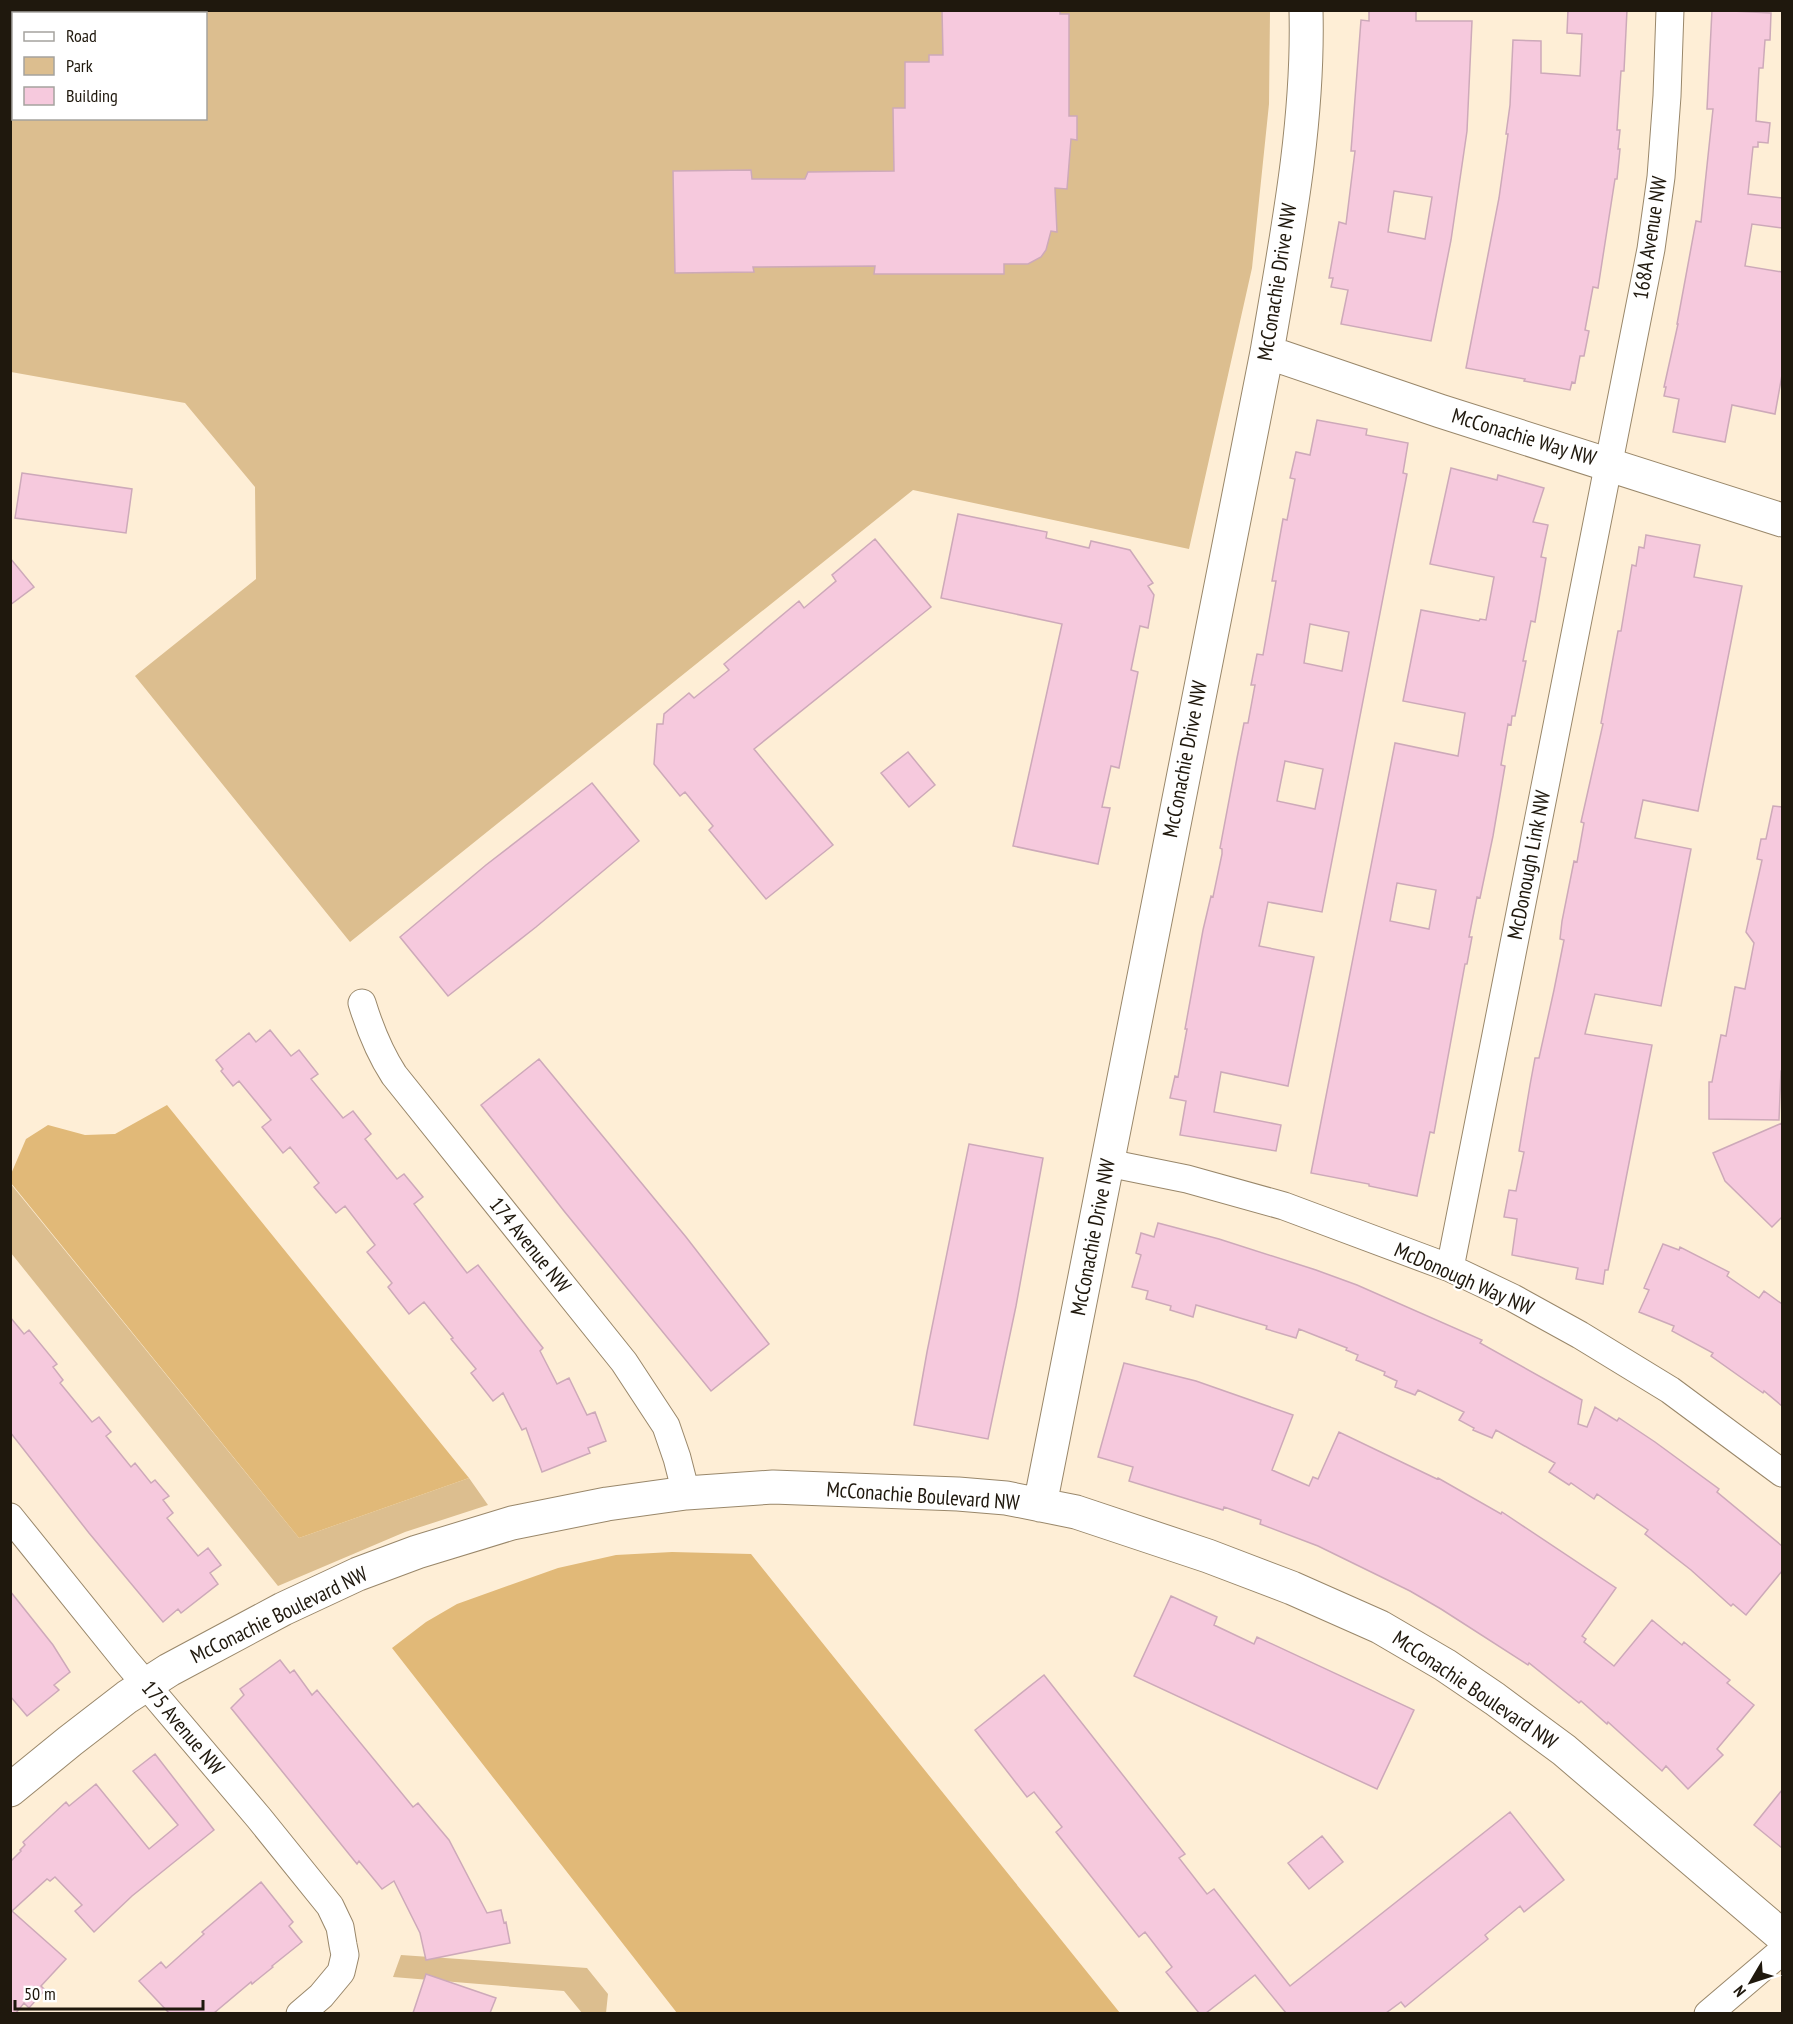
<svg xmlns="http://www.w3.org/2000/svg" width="1793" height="2024" font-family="'PT Sans Narrow',sans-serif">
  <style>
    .green { fill: #dcbe8f; fill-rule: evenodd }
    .forest { fill: #e1b978 }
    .building { fill: #f6c9dd; stroke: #cda9b9; stroke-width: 1.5; fill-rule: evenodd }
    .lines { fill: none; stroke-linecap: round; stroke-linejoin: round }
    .street-casing { stroke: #99876a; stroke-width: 29 }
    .secondary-casing { stroke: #99876a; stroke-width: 35 }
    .street { stroke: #fff; stroke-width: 27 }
    .secondary { stroke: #fff; stroke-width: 33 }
    .labels { text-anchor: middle; stroke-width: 4.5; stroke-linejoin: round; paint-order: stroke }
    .street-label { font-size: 21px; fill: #1f180d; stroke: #fff }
  </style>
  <rect width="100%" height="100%" fill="#feeed6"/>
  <!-- green -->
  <path class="green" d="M10,11H1270L1269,104L1252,268L1189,549L913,490L350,942L135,676L256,579L255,487L185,403L11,372ZM14,14H206V118H14Z
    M10,1183L299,1538L469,1478L488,1505L405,1532L278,1586L11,1253Z
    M401,1955L587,1968L608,1994L606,2013H582L564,1991L393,1977Z"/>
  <!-- forest -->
  <path class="forest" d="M167,1105L469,1478L299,1538L11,1183V1174L26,1139L48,1125L85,1135L115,1134Z
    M672,1552L751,1554L1120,2013H677L392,1648L426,1622L457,1604L558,1568L616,1555Z"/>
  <!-- building -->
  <path class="building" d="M942,10H1060V14H1069V116H1077V140L1071,139L1067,189L1055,188L1057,232L1051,231L1046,250L1041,257L1028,264H1004V274H874L875,266L753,267L754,272L675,273L673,171L751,170L752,179H805L808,172L894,171L893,108H905V62H929V55H943Z
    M1369,10H1416V21H1472L1467,131L1451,240L1431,341L1341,324L1348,290L1331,287L1333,278H1329L1339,222L1346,224L1355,151H1351L1361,20L1369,21ZM1394,191L1432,197L1425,239L1388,232Z
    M1568,10H1627L1624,71H1621L1617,130H1620L1618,149H1620L1617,179H1615L1598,288L1593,287L1585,330L1589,331L1584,356H1580L1575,383L1572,382L1570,390L1524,381L1525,379L1466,368L1499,198L1508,134H1506L1510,105L1513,40L1541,41V73L1580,76L1582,34L1567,33Z
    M1712,10L1771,13L1770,40H1765L1763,68H1759L1756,121L1770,123L1768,143L1758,142V147H1753L1748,194L1782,198V228L1752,224L1745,266L1782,272V375L1775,414L1732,405L1725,442L1673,432L1679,399L1664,396L1666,387H1664L1678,324H1677L1696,221L1701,222L1713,109H1707Z
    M1317,420L1367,429L1366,435L1408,443L1403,473L1407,474L1322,912L1268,902L1260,942L1259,946L1314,957L1288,1086L1221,1072L1214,1112L1281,1125L1276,1151L1180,1135L1186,1101L1170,1098L1175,1076L1178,1077L1187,1029H1185L1203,930L1211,896L1213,897L1222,854V849L1220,848L1237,758L1244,723H1248L1255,685H1251L1257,654L1263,655L1276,581H1272L1283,519L1287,520L1295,479L1290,478L1296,452L1310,455ZM1310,624L1349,632L1342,671L1304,663ZM1285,761L1323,769L1315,809L1277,801Z
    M1451,468L1497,480L1498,475L1544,488L1533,522L1548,525L1541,557L1546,558L1535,622L1531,621L1523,661H1526L1515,716H1512L1511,725L1508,724L1501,765L1505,766L1493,836L1480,898L1477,897L1469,937H1472L1467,964H1465L1434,1133L1430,1132L1417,1196L1369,1186V1184L1311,1173L1395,743L1458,756L1465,713L1403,701L1421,610L1479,621L1480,619L1486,620L1494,577L1430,564ZM1397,883L1436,890L1429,929L1390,921Z
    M22,473L132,489L126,533L15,518Z
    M958,514L1047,532L1046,538L1089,548L1091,541L1130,550L1153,583L1148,586L1154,595L1148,628L1140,626L1131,670L1138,672L1119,768L1111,766L1102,807L1110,808L1098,864L1013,846L1062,624L941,598Z
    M1646,535L1700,545L1694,577L1742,586L1698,811L1643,800L1635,838L1691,849L1661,1006L1595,994L1585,1034L1652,1045L1615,1235L1608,1270H1605L1603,1284L1576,1279L1578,1268L1512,1255L1517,1219L1504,1217L1509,1190L1516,1191L1524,1152L1519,1151L1530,1085L1535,1058H1539L1554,990L1564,940L1560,939L1562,921L1574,861L1577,862L1584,823L1581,822L1603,724L1601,723L1618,631H1621L1632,565L1636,566L1639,547L1644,548Z
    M875,539L931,607L754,749L833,845L766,899L709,830L713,826L685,792L680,796L654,764L657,724H663L664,714L689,693L694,698L729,670L724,664L799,601L804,608L836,581L832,575Z
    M10,558L34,587L10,605Z
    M908,752L935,785L909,807L881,773Z
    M592,783L639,841L536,927L448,996L400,937L486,865Z
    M1773,806L1782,807V1071H1781L1779,1120L1709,1119V1082H1712L1721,1035L1726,1036L1735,987L1745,989L1754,943L1746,932L1762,860L1757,859L1761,839H1766Z
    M270,1030L291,1056L299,1050L318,1074L311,1079L343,1118L353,1111L371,1134L365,1139L397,1179L404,1174L423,1197L414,1204L467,1273L478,1265L543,1348L540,1351L557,1384L569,1378L587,1415L595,1412L606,1441L588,1448L590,1453L542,1472L526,1428L522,1430L503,1393L493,1401L471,1373L476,1369L451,1339L453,1338L424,1302L409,1314L388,1287L392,1283L367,1252L375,1245L345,1206L336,1213L314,1187L319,1183L290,1147L283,1153L262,1127L271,1120L239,1081L233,1086L221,1071L223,1069L216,1060L249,1033L256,1042Z
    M539,1059L686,1237L769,1344L711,1391L564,1211L481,1105Z
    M1782,1123V1217L1772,1227L1725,1181L1713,1153Z
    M969,1144L1043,1158L1016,1306L988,1439L914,1425L927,1352Z
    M1158,1223L1219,1239L1316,1270L1357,1285L1482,1340L1480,1343L1582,1400L1578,1424L1587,1427L1595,1407L1617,1421L1619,1418L1655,1442L1719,1489L1717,1492L1782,1546V1571L1746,1615L1733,1604L1731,1606L1691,1570L1645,1534L1648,1530L1597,1494L1594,1499L1571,1483L1569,1485L1549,1472L1555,1463L1496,1430L1492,1438L1473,1430L1474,1428L1459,1420L1464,1412L1418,1390L1415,1395L1395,1387L1397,1381L1384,1375L1385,1372L1356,1360L1358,1355L1346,1350L1347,1348L1299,1329L1296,1338L1266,1329L1267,1326L1196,1305L1193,1317L1170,1310L1171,1306L1146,1299L1148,1291L1132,1287L1141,1255L1136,1253L1141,1233L1154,1237Z
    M1663,1244L1679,1250L1680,1247L1729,1272L1727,1276L1759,1298L1764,1291L1782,1304V1406L1764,1391L1763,1393L1711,1356L1713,1353L1672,1331L1674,1326L1639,1312L1649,1290L1644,1288Z
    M10,1317L24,1334L29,1330L57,1364L53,1367L63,1380L60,1383L92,1422L99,1417L111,1432L106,1436L131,1467L135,1463L151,1483L155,1480L169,1496L163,1500L173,1513L167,1518L198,1556L208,1548L221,1565L210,1573L218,1584L181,1613L178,1609L163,1622L89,1533L10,1432Z
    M1124,1363L1196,1381L1293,1415L1272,1470L1309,1486L1313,1477L1318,1479L1339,1432L1437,1479L1438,1478L1501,1514L1502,1512L1616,1588L1582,1636L1586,1639L1584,1642L1614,1666L1652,1620L1682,1645L1684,1642L1708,1662L1730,1680L1727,1683L1754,1705L1717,1749L1723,1755L1688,1789L1666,1766L1662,1771L1608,1722L1607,1724L1581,1701L1579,1703L1529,1663L1528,1665L1441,1609L1410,1591L1318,1546L1260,1524L1261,1520L1224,1507L1223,1510L1129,1481L1133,1467L1098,1457Z
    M10,1591L53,1645L70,1672L54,1685L59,1690L27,1716L10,1696Z
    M1171,1596L1217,1617L1214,1625L1254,1644L1257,1637L1414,1710L1377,1789L1134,1676Z
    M280,1660L290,1673L294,1670L312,1695L317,1690L413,1807L418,1803L449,1840L487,1913L501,1910L504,1923L506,1922L510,1943L426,1960L420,1933L394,1881L382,1889L359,1861L357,1864L231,1708L244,1695L240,1689Z
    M1044,1675L1185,1854L1179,1858L1207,1894L1214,1889L1290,1986L1510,1812L1564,1880L1524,1912L1520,1906L1485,1935L1488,1939L1405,2007L1401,2002L1386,2013H1286L1255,1975L1206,2013H1199L1166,1972L1172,1967L1145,1932L1139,1937L1056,1832L1062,1827L1034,1792L1027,1797L975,1730Z
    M155,1754L214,1830L132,1896L94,1932L75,1911L82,1905L55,1877L50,1881L47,1879L12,1911L66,1959L41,1986L45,1990L29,2008L24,2003L16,2013H10V1862L21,1851L20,1850L25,1845L23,1842L66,1802L69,1806L96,1784L149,1849L178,1825L133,1771Z
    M1782,1790V1848L1754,1825Z
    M1322,1836L1343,1862L1309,1889L1288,1863Z
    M261,1882L293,1922L289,1926L302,1942L272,1966L273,1967L252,1984L251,1982L214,2013H169L139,1981L161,1962L166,1968L204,1934L202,1932Z
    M426,1974L496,1998L490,2013H413Z"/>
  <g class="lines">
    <defs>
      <path id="street" d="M362,1003C370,1029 379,1052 394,1075L624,1362L666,1426L677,1458L686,1493
        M1108,1163L1187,1179L1284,1206L1450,1268L1513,1298L1580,1335L1670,1390L1782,1473
        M1450,1268L1651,249L1661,177L1667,96L1670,10
        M10,1517L126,1661L259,1818L330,1906L340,1927L343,1945L345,1955L341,1972L321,1996L300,2014
        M1708,2014L1782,1951"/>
      <path id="secondary" d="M1267,352L1440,411L1782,520
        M1040,1505L1267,352C1286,240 1309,125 1306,10
        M10,1790L70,1741L127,1697L169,1670L283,1609L358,1574L417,1552L512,1523L607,1504L686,1493L773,1487L958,1494L1006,1498L1076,1512L1208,1556L1292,1588L1380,1627L1445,1665L1495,1699L1564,1750L1782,1936"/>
    </defs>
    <!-- street casing -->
    <use href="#street" class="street-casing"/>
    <!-- secondary casing -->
    <use href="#secondary" class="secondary-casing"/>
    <!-- street -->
    <use href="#street" class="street"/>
    <!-- secondary -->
    <use href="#secondary" class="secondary"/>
  </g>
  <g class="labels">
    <!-- street labels -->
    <g class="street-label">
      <text transform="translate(1650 238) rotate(-81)" y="7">168A Avenue NW</text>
      <text transform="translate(1277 282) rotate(-81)" y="7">McConachie Drive NW</text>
      <text transform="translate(1524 437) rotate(17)" y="7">McConachie Way NW</text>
      <text transform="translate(1185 759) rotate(-79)" y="7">McConachie Drive NW</text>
      <text transform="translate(1529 865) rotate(-79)" y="7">McDonough Link NW</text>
      <text transform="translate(1093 1237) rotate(-79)" y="7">McConachie Drive NW</text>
      <text transform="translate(530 1245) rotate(51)" y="7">174 Avenue NW</text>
      <text transform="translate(1464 1279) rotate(24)" y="7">McDonough Way NW</text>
      <text transform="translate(923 1496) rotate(4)" y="7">McConachie Boulevard NW</text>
      <text transform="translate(279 1615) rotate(-26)" y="7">McConachie Boulevard NW</text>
      <text transform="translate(1475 1690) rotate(34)" y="7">McConachie Boulevard NW</text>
      <text transform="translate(183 1728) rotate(50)" y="7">175 Avenue NW</text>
    </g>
  </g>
  <!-- border -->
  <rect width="1793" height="2024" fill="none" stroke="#1f180d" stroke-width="24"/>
  <!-- legend -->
  <rect x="12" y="12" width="195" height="108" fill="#ffffff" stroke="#a5a39e" stroke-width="1.5"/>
  <rect x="24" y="32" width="30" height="9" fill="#ffffff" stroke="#a5a39e" stroke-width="1.5"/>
  <text x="66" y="42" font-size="18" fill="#1f180d">Road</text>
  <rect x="24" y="57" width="30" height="18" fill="#dcbe8f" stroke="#a5a39e" stroke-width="1.5"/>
  <text x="66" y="72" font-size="18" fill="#1f180d">Park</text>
  <rect x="24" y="87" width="30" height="18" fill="#f6c9dd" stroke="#a5a39e" stroke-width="1.5"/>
  <text x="66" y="102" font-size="18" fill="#1f180d">Building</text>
  <!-- north arrow -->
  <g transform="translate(1751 1982) rotate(231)" stroke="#ffffff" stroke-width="4.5" paint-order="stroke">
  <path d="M0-4.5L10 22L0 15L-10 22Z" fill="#1f180d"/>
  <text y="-9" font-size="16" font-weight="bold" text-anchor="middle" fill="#1f180d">N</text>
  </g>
  <!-- scale -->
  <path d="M15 2000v9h188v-9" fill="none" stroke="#1f180d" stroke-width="3"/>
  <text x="24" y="2000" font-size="18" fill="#1f180d" stroke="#ffffff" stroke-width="4.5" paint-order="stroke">50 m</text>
</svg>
